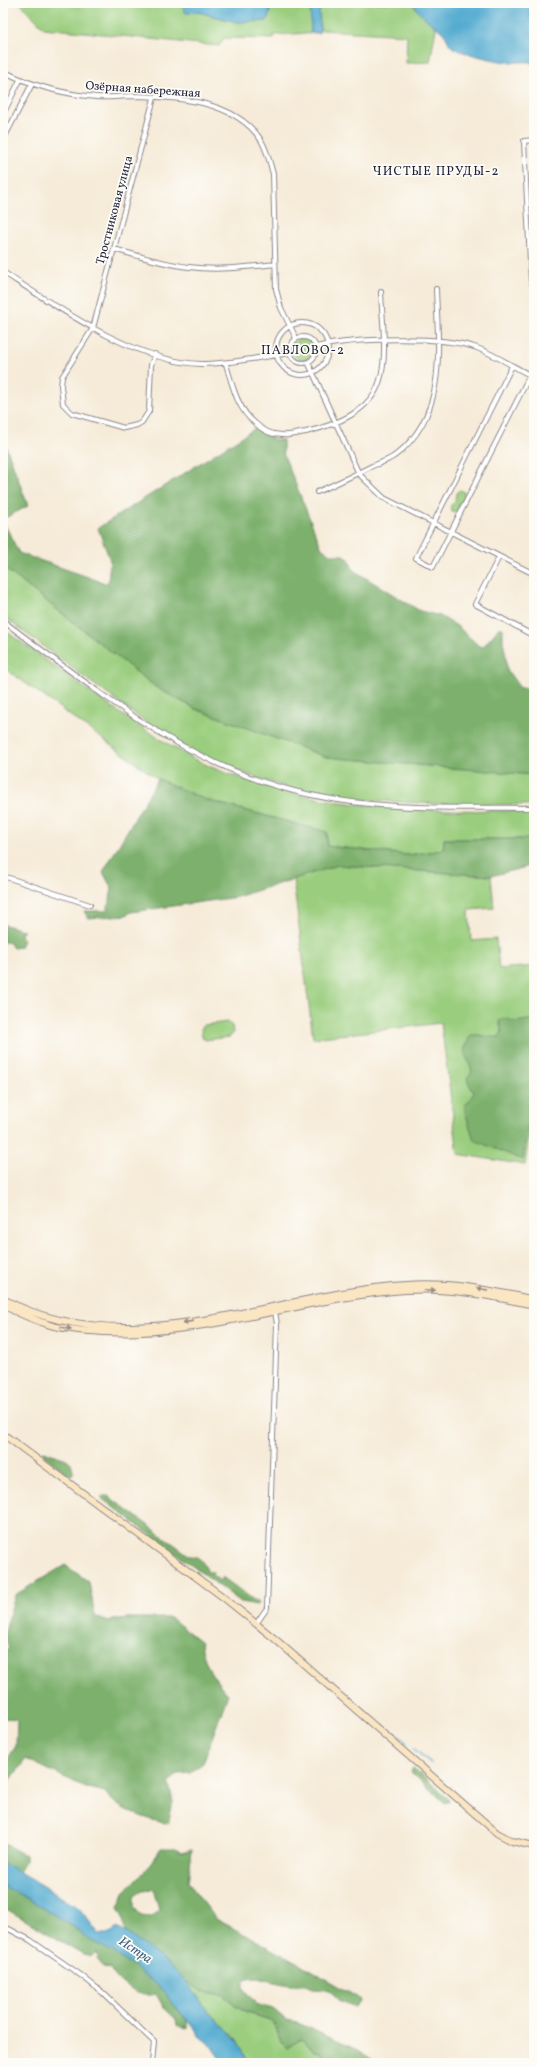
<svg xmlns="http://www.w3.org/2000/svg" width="537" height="2066" font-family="Vollkorn,serif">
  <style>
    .green { fill: #9acd7d; stroke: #5e785c }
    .forest { fill: #7bb06c; stroke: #4e6954; fill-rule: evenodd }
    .water { fill: #53abd0; stroke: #3a6686 }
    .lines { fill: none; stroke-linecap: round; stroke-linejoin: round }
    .stream { stroke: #53abd0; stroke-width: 1.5 }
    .street-casing { stroke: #8c868a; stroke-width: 6 }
    .secondary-casing { stroke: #8c868a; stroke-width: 8 }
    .street { stroke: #fff; stroke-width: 4 }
    .secondary { stroke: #fbe6c4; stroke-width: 6 }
    .oneway { fill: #998e86 }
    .labels { text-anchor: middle; stroke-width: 3.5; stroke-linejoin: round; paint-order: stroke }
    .street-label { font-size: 12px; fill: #22223b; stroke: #fdfcf7 }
    .neighbourhood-label { font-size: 13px; letter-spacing: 1px; fill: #22223b; stroke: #fdfcf7 }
    .water-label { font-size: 13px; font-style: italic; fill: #38607e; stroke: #fdfcf7 }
  </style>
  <rect width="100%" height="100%" fill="#fdfcf7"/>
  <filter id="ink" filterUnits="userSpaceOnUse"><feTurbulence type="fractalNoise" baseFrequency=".025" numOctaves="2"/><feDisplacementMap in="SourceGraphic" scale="8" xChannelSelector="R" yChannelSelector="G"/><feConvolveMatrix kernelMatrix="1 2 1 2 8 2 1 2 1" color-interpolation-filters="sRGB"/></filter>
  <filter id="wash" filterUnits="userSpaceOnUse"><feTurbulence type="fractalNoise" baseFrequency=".012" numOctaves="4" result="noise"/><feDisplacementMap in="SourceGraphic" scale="16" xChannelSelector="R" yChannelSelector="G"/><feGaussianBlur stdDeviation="0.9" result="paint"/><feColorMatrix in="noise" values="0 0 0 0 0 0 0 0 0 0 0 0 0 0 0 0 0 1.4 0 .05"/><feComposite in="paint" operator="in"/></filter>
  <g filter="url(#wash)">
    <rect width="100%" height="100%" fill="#f6ebd8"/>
    <!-- green -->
    <path class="green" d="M20,3H72L79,6L90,3H171L172,5L182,6L186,13L198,12L237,22L267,21L270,13L268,3H310L311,33L274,35V39L224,38L219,46L44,28Z
      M319,3H413L416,9L436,28L430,62L406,63L407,35L320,30Z
      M292 349a11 11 0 1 1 22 0a11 11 0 1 1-22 0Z
      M460,490L464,492L465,497L459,504L458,511L452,512L450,506L455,501L456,493Z
      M3,567L157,688L196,709L326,757L534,775V805C460,804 386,805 313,793C271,786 212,762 175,741C152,728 131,711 110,696C74,670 39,643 3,616Z
      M3,629C66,674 128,723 196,760C214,769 233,776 252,782C346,812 437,810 534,811V839H444L443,850L408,855L327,846V832L206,800L158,779L3,667Z
      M338,865L491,876L494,908L469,910L471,941L496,939L499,969L534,966V1100L525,1165L458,1154L441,1023L313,1038L293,879Z
      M228,1022L232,1026L233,1033L230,1037L205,1040L202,1037L201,1029L204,1025Z
      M187,1982L202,1991L223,1995L244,2012L270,2020L274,2024L283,2044L287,2048L301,2039L314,2050L319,2051L323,2055L324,2063H249L237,2041L205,2007Z"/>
    <!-- forest -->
    <path class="forest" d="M260,428L268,434L273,440H283V453L322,549L333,555H343L349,559L353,570L420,611L440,616L457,626L479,646L483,647L499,628H503V641L506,656L507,670L520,688H534V775L326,757L196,709L157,688L3,567V521L19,553L108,584L110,560L98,528L254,429Z
      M3,438L28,506L3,519Z
      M158,779L206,800L327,832V846L408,855L443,850L444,839H534V865L491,876L338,865L237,897L131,912L127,915L88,918L84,911H107L112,889L103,872Z
      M3,924L24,931L21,934L23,940L20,947L13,948L9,942H3Z
      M505,1018L516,1022L534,1019V1083L523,1160L474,1140L465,1112V1106L474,1093L468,1082L467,1077L472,1072C468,1052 458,1058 471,1035C483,1034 488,1038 499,1037L502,1032L499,1021Z
      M42,1451C47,1451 48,1453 52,1454C64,1459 73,1457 73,1474L70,1476L44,1456Z
      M103,1496H108L190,1556C201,1556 203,1563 208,1572H213L212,1575L220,1581L222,1577L258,1603L257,1605L241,1602L101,1498Z
      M65,1565L89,1582L95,1616L105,1621L128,1618H171L201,1642C203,1663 214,1680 228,1694L203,1763L190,1773L177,1774L169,1784L173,1802L168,1824C148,1819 117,1811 105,1792L85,1787L26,1759L3,1790V1766L16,1746L17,1719L3,1718V1653L9,1648L4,1635L15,1595Z
      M413,1768L449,1799L448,1802L445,1803L411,1772Z
      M3,1843L25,1855V1862L19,1872L3,1864Z
      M161,1848H176L181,1852L192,1849L188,1882L216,1919L302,1965L360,1999L355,2007L339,2000L331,1992L325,1990L315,1989L305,1985H289L257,1978L246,1979L243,1982V1988L256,2004L273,2009L286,2020L297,2022L326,2036L351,2046L378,2063H324L323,2055L319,2051L314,2050L301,2039L287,2048L283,2044L274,2024L271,2020L244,2012L223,1995L202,1991L187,1982L161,1958L125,1932L123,1918L118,1908L124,1892L144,1872ZM153,1889L159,1910L151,1917L141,1916L134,1907V1897L142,1890Z
      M3,1886L29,1899L75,1928L87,1938L111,1950L126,1962L140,1971L161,1989L187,2021V2028L177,2025L176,2019L164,2008L156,1994C152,1995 145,1996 141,1994C129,1991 115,1979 110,1968L103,1967L98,1960L97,1952L92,1956L83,1954L3,1907Z"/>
    <!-- water -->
    <path class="water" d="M171,3H268L270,13L267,21L237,22L198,12L186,13L182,6L172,5Z
      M310,3H319L320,30L319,33H311Z
      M413,3H534V65L530,62C523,61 516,63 508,62C500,62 457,52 452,47C448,44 447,37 444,34C433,22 420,18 413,3Z
      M3,1864L11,1867L79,1908L99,1934H110L116,1928L125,1932L161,1958L187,1982L205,2007L237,2041L249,2063H223L209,2043L200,2036L161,1989L140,1971L126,1962L111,1950H107L87,1938L75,1928L29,1899L3,1886Z"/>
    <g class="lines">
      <!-- stream -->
      <path class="stream" d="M394,1732L407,1743
        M414,1749L431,1763"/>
    </g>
  </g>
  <g filter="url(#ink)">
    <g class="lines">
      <defs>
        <path id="street" d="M3,71C32,86 63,94 96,97C108,98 121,96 133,96C176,97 235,100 261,140C267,150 270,162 273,174L276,289L281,308L296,338
          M154,98L93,328L62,377L61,386L63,404L72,413L124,428L137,425L142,422L149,411L151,365L155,354
          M3,114L20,80
          M3,140L32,84
          M534,140L524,141L531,281L534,288
          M114,249C138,256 163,264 189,267C218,271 247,267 275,264
          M3,272C57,307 136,363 202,364C232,364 260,357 290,353
          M276 349a26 26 0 1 1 52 0a26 26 0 1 1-52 0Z
          M290 350a13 13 0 1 1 26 0a13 13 0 1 1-26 0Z
          M316,347C353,338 441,335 477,348C496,355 515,368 534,377
          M308,362L359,474L384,498L534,574
          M226,364C232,384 237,409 255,423C262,430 272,435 282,435C290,436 298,433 306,432C335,425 371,412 380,380C388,355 382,318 381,292
          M512,366L416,558L433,567L530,375
          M317,492C336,484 354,475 372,466C381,463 390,460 397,454C448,413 438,347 436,289
          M499,557L475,604L534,636
          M3,621C101,693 188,769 311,795C383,811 460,807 534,808
          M3,876L90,905
          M256,1624L267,1608L277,1324L275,1312
          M3,1926L30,1940L82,1976L103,1993L154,2042L152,2063"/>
        <path id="secondary" d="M3,1299C128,1366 275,1293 406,1285C449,1282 492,1290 534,1300
          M3,1305C18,1313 34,1320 50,1325C67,1330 86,1331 104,1332C207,1337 304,1297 405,1290C449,1287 492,1296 534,1305
          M3,1434L223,1597L275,1639L497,1833L512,1841L534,1846"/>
      </defs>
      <!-- street casing -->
      <use href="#street" class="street-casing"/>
      <!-- secondary casing -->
      <use href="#secondary" class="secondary-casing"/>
      <!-- street -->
      <use href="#street" class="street"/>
      <!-- secondary -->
      <use href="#secondary" class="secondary"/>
    </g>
    <!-- one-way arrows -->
    <defs><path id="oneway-solid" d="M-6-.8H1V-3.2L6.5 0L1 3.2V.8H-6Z"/></defs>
    <g class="oneway">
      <use href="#oneway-solid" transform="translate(482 1289) rotate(-169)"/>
      <use href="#oneway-solid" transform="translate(430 1290) rotate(2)"/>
      <use href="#oneway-solid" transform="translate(188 1322) rotate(172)"/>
      <use href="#oneway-solid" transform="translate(66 1328) rotate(10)"/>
    </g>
  </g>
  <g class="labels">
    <!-- street labels -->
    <g class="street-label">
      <text transform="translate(143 89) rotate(4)" y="4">Озёрная набережная</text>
      <text transform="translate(114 210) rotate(-75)" y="4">Тростниковая улица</text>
    </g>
    <!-- neighbourhood labels -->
    <g class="neighbourhood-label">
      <text x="436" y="175">ЧИСТЫЕ ПРУДЫ-2</text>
      <text x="303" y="354">ПАВЛОВО-2</text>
    </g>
    <!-- water labels -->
    <g class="water-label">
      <text transform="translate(136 1949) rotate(34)" y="5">Истра</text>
    </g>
  </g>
  <!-- margin -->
  <rect width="537" height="2066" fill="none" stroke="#fdfcf7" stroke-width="16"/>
</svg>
